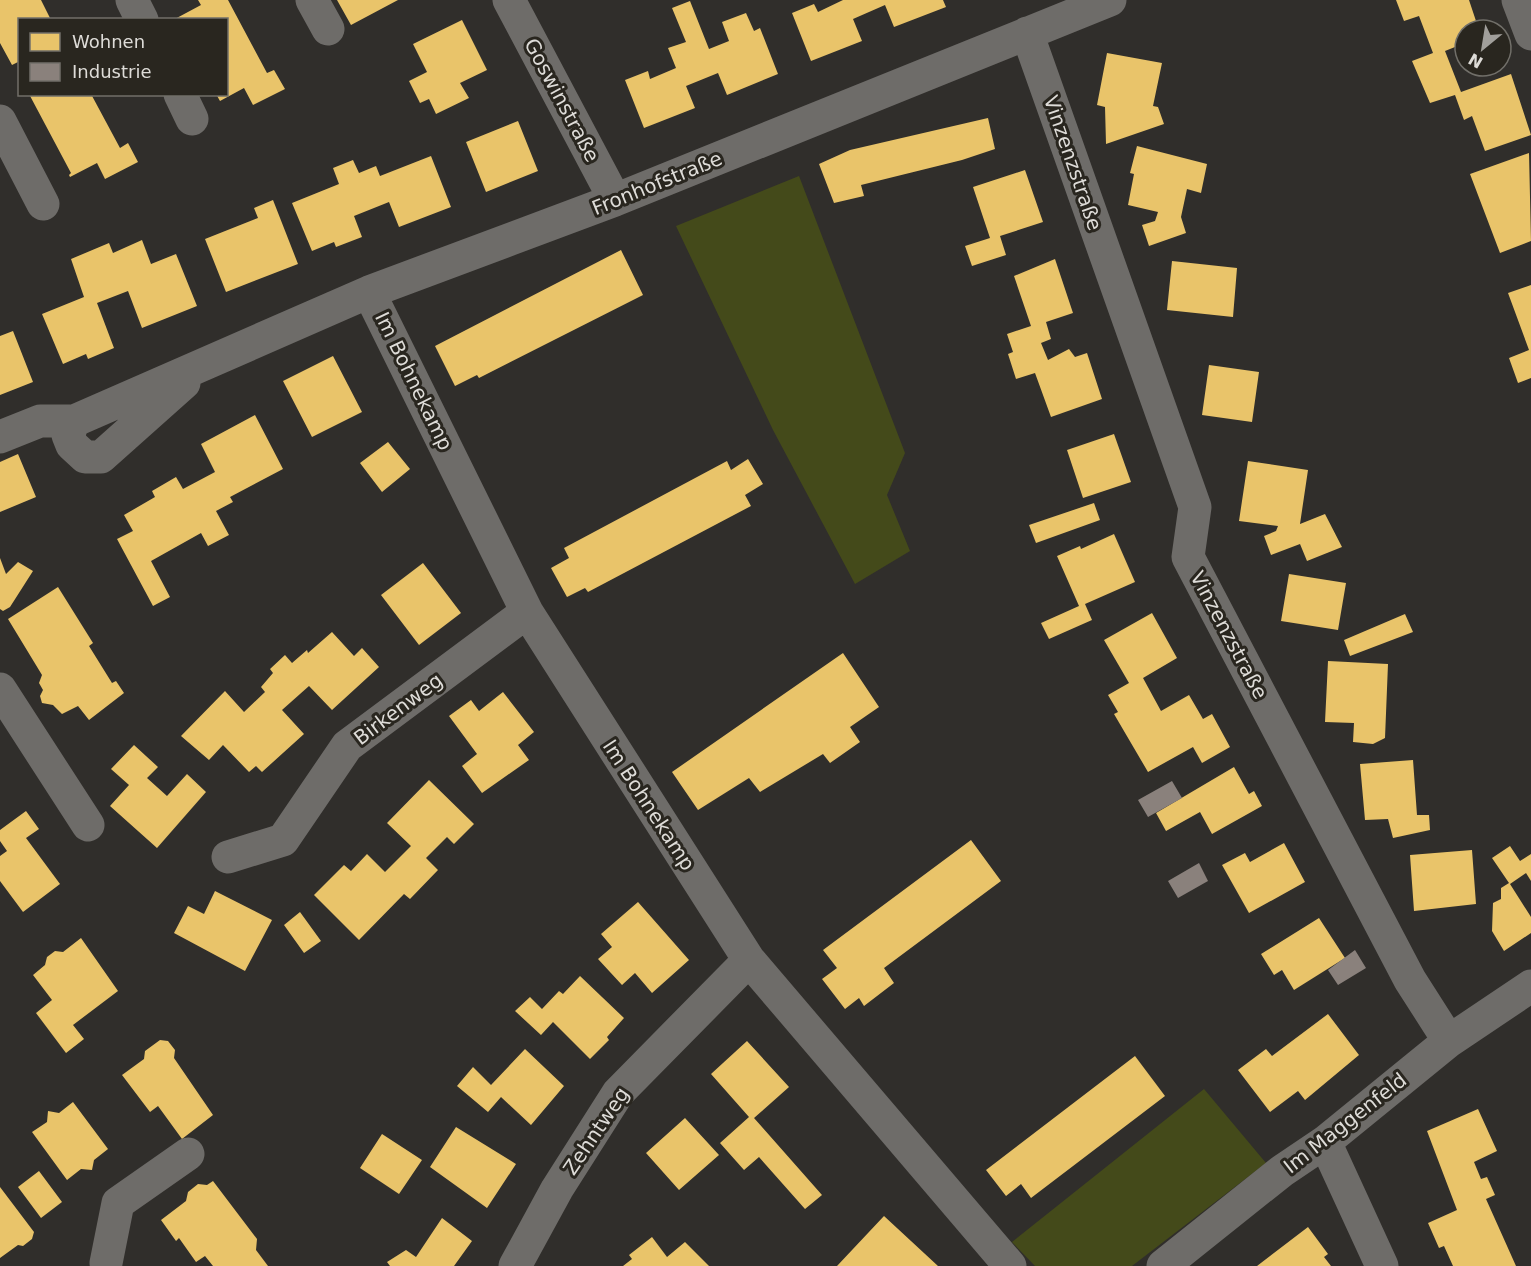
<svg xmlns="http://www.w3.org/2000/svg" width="1531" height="1266" font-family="'DejaVu Sans',sans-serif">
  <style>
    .green { fill: #444a1a }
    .homes { fill: #e9c46a }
    .industry { fill: #8a817c }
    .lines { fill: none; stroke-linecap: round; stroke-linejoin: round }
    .minor { stroke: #6e6c69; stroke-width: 33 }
    .labels { text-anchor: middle; stroke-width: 6; stroke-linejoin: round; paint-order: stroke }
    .street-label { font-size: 20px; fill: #dedcd8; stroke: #29261f }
  </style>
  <rect width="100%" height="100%" fill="#302e2b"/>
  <!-- green -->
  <path class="green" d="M799,176L905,453L887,495L910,551L855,584L773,430L676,226Z
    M1204,1089L1266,1163L1132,1266H1035L1012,1242Z"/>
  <!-- homes -->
  <path class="homes" d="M0,0H41L51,20H20V61L12,65L0,43Z
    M198,0H228L267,73L274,70L285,89L253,105L244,88L220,101L216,94H226V20H173L201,5Z
    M337,0H398L351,25Z
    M843,0H943L946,7L894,27L885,5L853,19L862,41L811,61L792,13L814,4L818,12Z
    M1396,0H1469L1479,30H1465V43L1445,51L1461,92L1511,74L1531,135L1485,151L1472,116L1464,120L1455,95L1430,103L1412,61L1433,53L1419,16L1404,21Z
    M690,1L709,49L729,41L722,22L746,13L754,31L760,28L778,74L727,95L718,73L686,86L695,108L644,128L625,80L648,71L650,79L676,68L668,48L686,42L672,8Z
    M462,20L487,70L460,83L469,98L436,114L429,99L420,103L409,81L427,72L413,44Z
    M1107,53L1162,63L1153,106L1158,107L1164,124L1106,144L1105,107L1097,105Z
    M29,94H91L120,148L128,143L138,162L105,179L97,163L70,177L69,175L71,173Z
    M988,118L995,149L962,160L861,185L864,196L834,203L819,164L850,150Z
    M518,121L538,171L486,192L466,142Z
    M1137,146L1207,164L1201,193L1187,189L1181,217L1186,233L1149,246L1142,225L1155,221L1158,212L1128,205L1134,174L1130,173Z
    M1529,153L1531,241L1500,253L1470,174Z
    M431,156L451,207L399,227L389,202L354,216L362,237L336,247L334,242L312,251L292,203L339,184L333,168L353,160L359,173L376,166L380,176Z
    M1025,170L1043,222L1000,236L1006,255L972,266L965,246L990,238L973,187Z
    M273,200L298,264L226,292L205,239L258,218L254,208Z
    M142,240L151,264L176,254L197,306L142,328L128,291L97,303L114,348L88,359L86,354L63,364L42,314L84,297L71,259L109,243L113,253Z
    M621,250L643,295L479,378L477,375L455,386L435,346Z
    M1055,259L1073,313L1046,322L1051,339L1041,343L1048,360L1069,349L1075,357L1087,353L1102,399L1051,417L1035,373L1016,379L1008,354L1013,352L1007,334L1031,326L1014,276Z
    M1172,261L1237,268L1233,317L1167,310Z
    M1531,285V378L1518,383L1509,358L1529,350L1508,293Z
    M13,331L33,382L0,395V336Z
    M333,356L362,412L312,437L283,381Z
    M1209,365L1259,372L1252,422L1202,415Z
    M255,415L283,469L230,497L233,502L216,511L229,535L208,546L201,533L151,561L170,597L153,606L117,539L133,531L124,515L155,497L152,491L176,477L183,489L215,472L201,444Z
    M1114,434L1131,482L1083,498L1067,450Z
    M388,442L410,469L382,492L360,463Z
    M18,454L36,497L0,512V462Z
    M748,459L763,484L745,495L751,506L588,592L585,588L567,597L551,568L569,558L564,548L727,461L731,470Z
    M1248,461L1308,470L1300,524L1325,514L1342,547L1307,561L1300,544L1271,555L1264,536L1276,531L1278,526L1239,521Z
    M1094,503L1100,520L1036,543L1029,525Z
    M1114,534L1135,582L1085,604L1092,620L1049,639L1041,623L1079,606L1057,556L1080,546L1081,549Z
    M0,558L6,574L18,562L33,571L10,607L3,611L0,609Z
    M423,563L461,613L419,645L381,595Z
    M1289,574L1346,583L1338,630L1281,621Z
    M58,587L93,643L89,646L112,683L116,681L124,693L89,720L78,706L62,714L53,705L42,703L40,696L43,690L39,683L42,675L8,619Z
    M1152,613L1177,658L1143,678L1161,711L1189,695L1203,719L1212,714L1230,747L1202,763L1193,747L1148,772L1114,714L1118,712L1108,695L1129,683L1104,640Z
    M1405,614L1413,632L1350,656L1344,640Z
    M332,632L354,656L362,648L379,667L332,710L309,686L282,710L304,734L262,772L256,766L249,772L223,745L209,760L181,736L225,691L244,712L265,692L261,687L273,673L270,669L285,655L292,663L307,650L308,653Z
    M843,653L879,707L850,727L860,742L830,763L823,754L760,792L749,778L698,810L672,772Z
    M1328,661L1388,664L1385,738L1373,744L1353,742L1354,723L1325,722Z
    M503,692L534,732L518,745L529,760L482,793L462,766L477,754L449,716L471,700L479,711Z
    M134,745L158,767L147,778L167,796L187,774L206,792L157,848L110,806L129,785L111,769Z
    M1413,760L1417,815H1429L1430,830L1393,838L1388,819L1365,820L1360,764Z
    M1234,767L1249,794L1254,791L1262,806L1212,834L1200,812L1166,831L1156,813Z
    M429,780L474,824L454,844L447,837L426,858L438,870L410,899L404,894L359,940L314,895L344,865L351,871L367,854L385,872L411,846L387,823Z
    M26,811L39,829L26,838L60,884L23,912L0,881V856L7,851L0,841V830Z
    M971,840L1001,881L884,968L894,983L864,1006L859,998L845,1009L822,979L837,968L823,950Z
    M1284,843L1305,882L1249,913L1222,865L1245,853L1250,862Z
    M1510,846L1520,861L1531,854V881L1526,873L1510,884L1531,917V933L1504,951L1492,931L1493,903L1501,899V888L1509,883L1492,858Z
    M1472,850L1476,904L1414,911L1410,855Z
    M215,891L272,920L245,971L174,933L188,906L204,914Z
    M638,902L689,960L652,993L635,973L622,985L598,959L612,947L601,934Z
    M300,912L321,941L304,953L284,925Z
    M1319,918L1345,958L1294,990L1282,970L1274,975L1261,954Z
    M81,938L118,991L73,1025L84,1039L66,1053L36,1013L52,1000L33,975L45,965L47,957L55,951L63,952Z
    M580,976L624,1018L607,1037L609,1040L590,1059L553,1022L541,1035L515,1011L530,997L542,1009L559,991L563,994Z
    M1328,1014L1359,1055L1305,1100L1298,1091L1270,1112L1238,1070L1266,1049L1272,1056Z
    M160,1040L168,1041L175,1050L174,1058L213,1115L182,1139L158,1106L150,1112L122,1075L144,1059L145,1051Z
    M747,1041L789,1087L754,1118L822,1195L805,1209L759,1157L744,1170L720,1143L749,1117L711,1074Z
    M525,1049L564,1086L531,1125L501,1097L488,1112L457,1086L473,1067L491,1085Z
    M1135,1056L1165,1096L1031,1198L1021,1184L1006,1196L986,1170Z
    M73,1102L108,1149L94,1160L92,1170L81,1169L67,1180L32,1132L47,1122L48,1111L59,1113Z
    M1478,1109L1497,1151L1474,1162L1481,1179L1487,1177L1495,1195L1486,1199L1516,1266H1453L1444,1246L1439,1248L1428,1223L1457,1210L1427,1131Z
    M685,1118L719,1155L679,1190L646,1153Z
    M456,1127L516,1164L487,1208L430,1167Z
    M382,1134L422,1160L399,1194L360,1168Z
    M39,1171L62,1202L41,1218L18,1187Z
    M213,1181L257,1239L256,1250L268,1266H213L205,1256L196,1262L179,1238L176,1241L161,1220L186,1201L188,1192L198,1184L207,1185Z
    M0,1187L34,1232L32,1239L23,1246L18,1245L0,1258Z
    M884,1216L938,1266H837Z
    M442,1218L472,1241L454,1266H390L387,1262L406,1250L416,1257Z
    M1308,1227L1328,1254L1324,1257L1331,1266H1257Z
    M652,1237L667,1257L685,1242L709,1266H623L632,1259L629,1255Z"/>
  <!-- industry -->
  <path class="industry" d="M1172,781L1182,798L1148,817L1138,800Z
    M1199,863L1208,881L1178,898L1168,881Z
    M1355,950L1366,968L1338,985L1328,970Z"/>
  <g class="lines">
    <!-- minor -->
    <path class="minor" d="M132,0L142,20
      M312,0L328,29
      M509,0L615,200
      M1518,0L1531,34
      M1027,33L1195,507L1188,557L1410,980L1449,1041
      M180,94L192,119
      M0,121L43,204
      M369,292L527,612L749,960L1010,1266
      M74,421L68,435L72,445L85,457H101L184,383
      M0,437L40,421H74L369,292L615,200L1110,0
      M0,689L88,825
      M228,857L283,840L347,746L527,612
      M1325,1142L1382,1266
      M106,1263L118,1203L188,1154
      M515,1266L557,1189L618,1093L749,960
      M1163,1266L1282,1171L1325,1142L1449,1041L1531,986"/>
  </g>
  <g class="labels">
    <!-- street labels -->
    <g class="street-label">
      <text transform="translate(562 100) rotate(62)" y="7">Goswinstraße</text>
      <text transform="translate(1073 163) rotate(71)" y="7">Vinzenzstraße</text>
      <text transform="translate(657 183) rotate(-22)" y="7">Fronhofstraße</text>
      <text transform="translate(414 381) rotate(64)" y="7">Im Bohnekamp</text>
      <text transform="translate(1229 635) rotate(62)" y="7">Vinzenzstraße</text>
      <text transform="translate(398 709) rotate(-37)" y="7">Birkenweg</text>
      <text transform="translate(649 805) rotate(57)" y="7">Im Bohnekamp</text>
      <text transform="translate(1345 1123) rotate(-38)" y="7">Im Maggenfeld</text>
      <text transform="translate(596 1131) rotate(-56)" y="7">Zehntweg</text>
    </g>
  </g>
  <!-- legend -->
  <rect x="18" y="18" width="210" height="78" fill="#29261f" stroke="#716f69" stroke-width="1.5"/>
  <rect x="30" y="33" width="30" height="18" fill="#e9c46a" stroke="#716f69" stroke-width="1.5"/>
  <text x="72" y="48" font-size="18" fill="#dedcd8">Wohnen</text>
  <rect x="30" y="63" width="30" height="18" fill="#8a817c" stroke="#716f69" stroke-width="1.5"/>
  <text x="72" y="78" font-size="18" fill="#dedcd8">Industrie</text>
  <!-- north arrow -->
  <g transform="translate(1483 48) rotate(210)"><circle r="28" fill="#29261f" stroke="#716f69" stroke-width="1.5"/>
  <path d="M0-4.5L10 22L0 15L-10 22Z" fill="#a19f9b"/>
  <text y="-9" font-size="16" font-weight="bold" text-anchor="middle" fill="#dedcd8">N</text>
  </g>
</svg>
